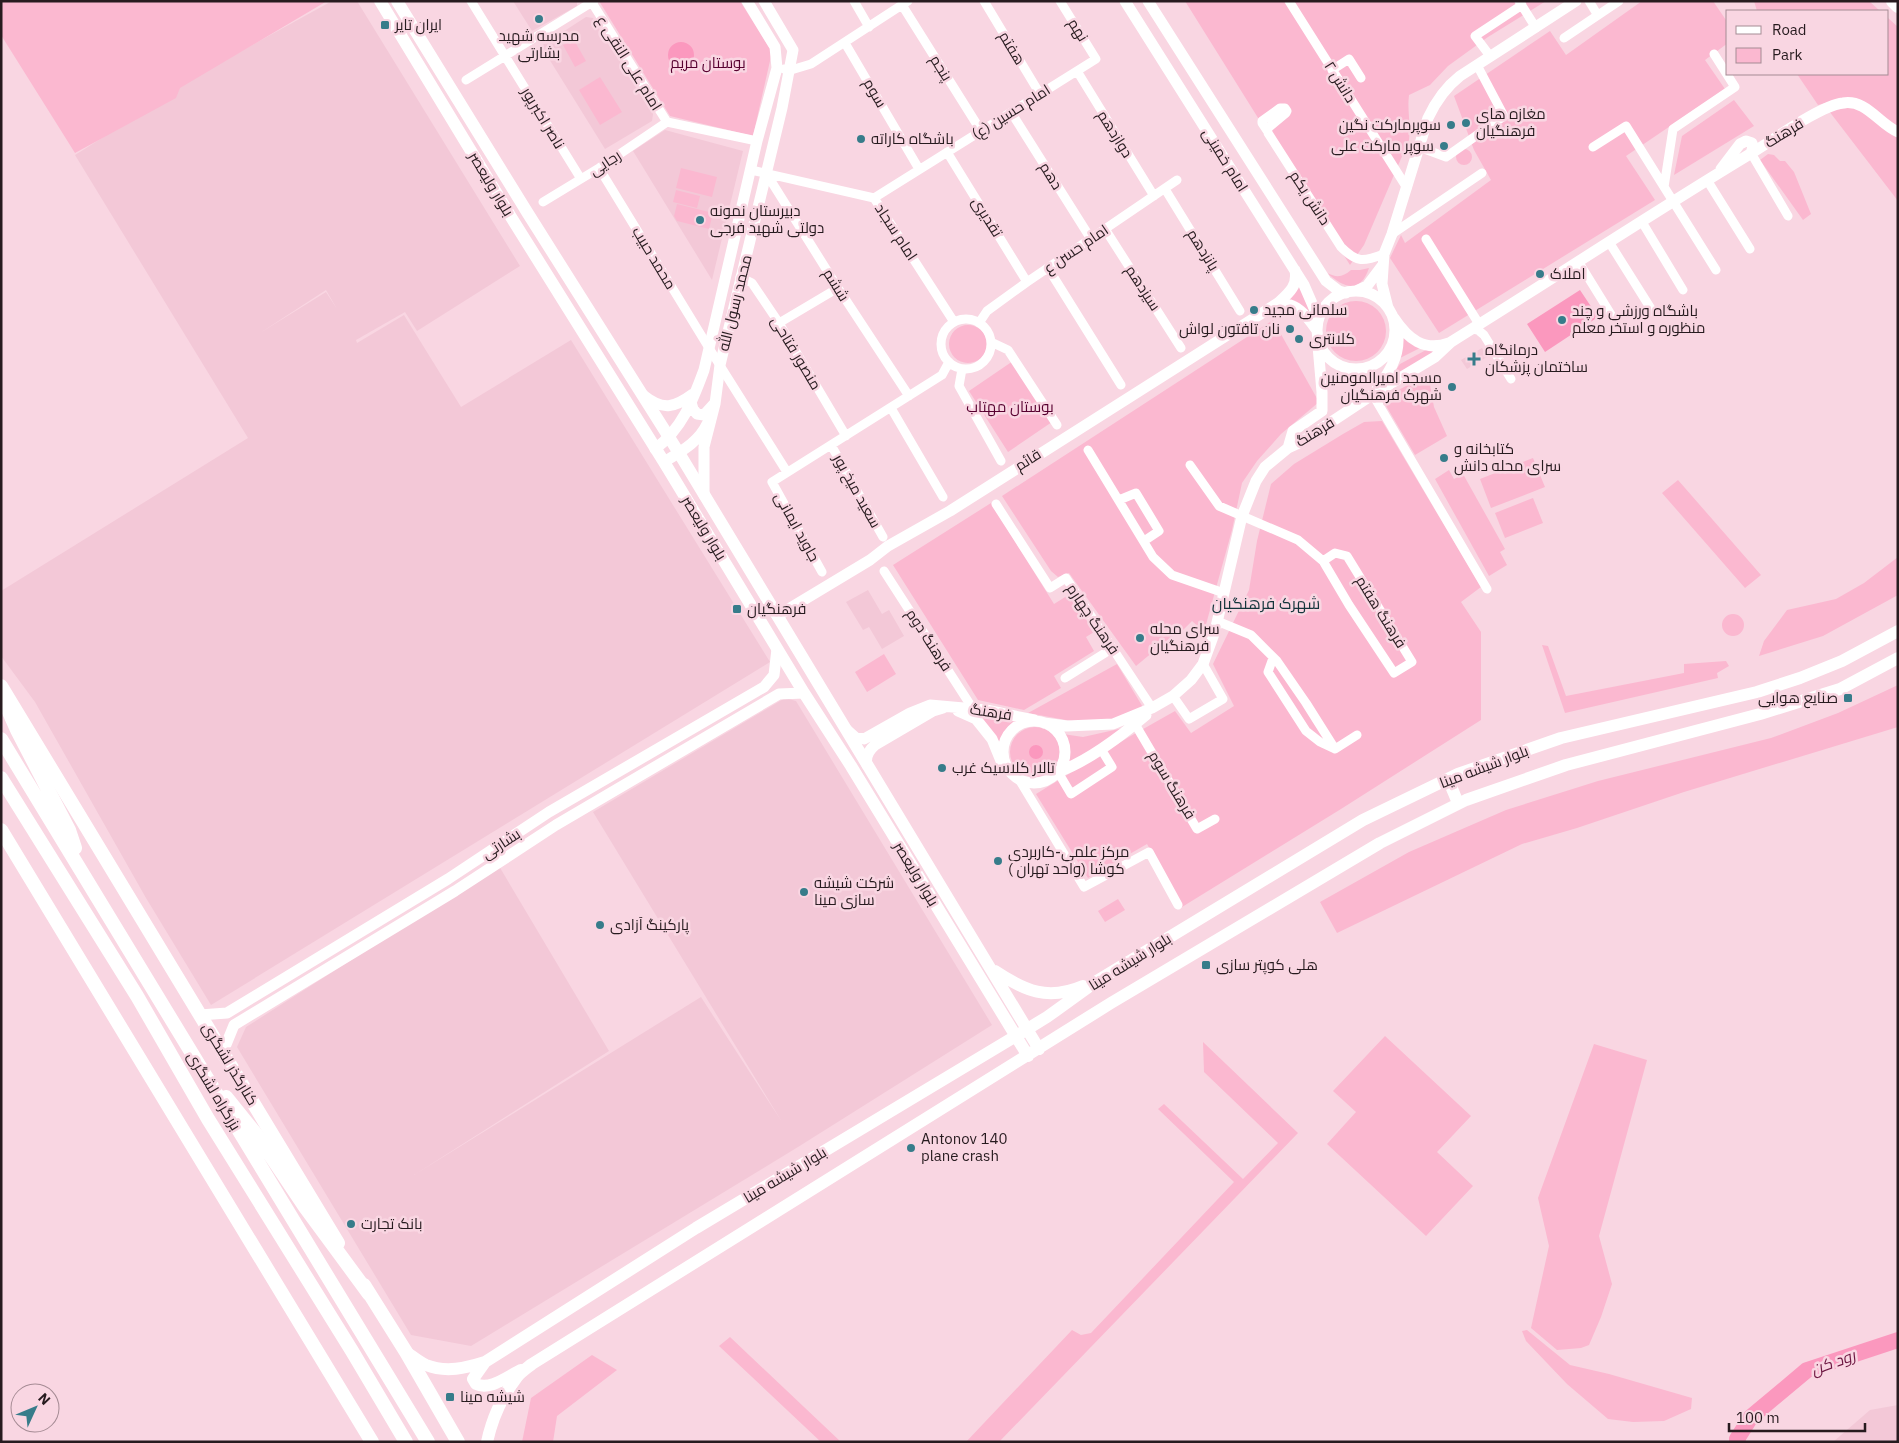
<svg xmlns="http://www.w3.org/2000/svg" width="1899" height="1443" font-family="'IBM Plex Sans',Cairo,sans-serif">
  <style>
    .built { fill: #f3c8d7; fill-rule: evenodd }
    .green { fill: #fbb8d0 }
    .water { fill: #fb98be }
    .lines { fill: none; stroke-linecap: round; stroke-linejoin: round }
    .river { stroke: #fb98be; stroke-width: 16 }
    .minor { stroke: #fff; stroke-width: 9 }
    .tertiary { stroke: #fff; stroke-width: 11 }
    .secondary { stroke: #fff; stroke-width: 12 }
    .primary { stroke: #fff; stroke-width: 14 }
    .trunk { stroke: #fff; stroke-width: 14 }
    .poi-dot { fill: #377c8a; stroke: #f9d6e2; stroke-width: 2 }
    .labels { text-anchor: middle; stroke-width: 5; stroke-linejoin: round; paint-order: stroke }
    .poi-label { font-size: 15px; fill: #271b1f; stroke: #f9d6e2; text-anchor: start }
    .street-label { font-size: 15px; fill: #271b1f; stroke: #f9d6e2 }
    .park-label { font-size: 15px; fill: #570030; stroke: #f9d6e2 }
    .neighbourhood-label { font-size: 16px; fill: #14353c; stroke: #f9d6e2 }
    .water-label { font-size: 16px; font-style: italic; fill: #6e1842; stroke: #f9d6e2 }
  </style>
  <rect width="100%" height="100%" fill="#f9d6e2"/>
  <!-- built -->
  <path class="built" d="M332,1H357L520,266L417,331L405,312L356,340L357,343L404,315L461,407L571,340L770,662L211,1005L146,898L35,702L1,656V591L248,438L75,155L172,94L178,86ZM326,290L337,309L326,292L260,333Z
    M513,1H577V6L532,31Z
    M586,17L593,18L653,114L652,121L605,149L541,46Z
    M665,130L743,151L712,280L633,151Z
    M1482,348L1487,357L1467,369L1461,360Z
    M868,590L882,614L889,610L904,636L882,649L869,627L863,630L846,602Z
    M785,698L796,701L992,1025L798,1147L471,1346L411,1335L237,1047L246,1027L499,866L609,1051L414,1175L701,997L782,1122L593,812Z
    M1898,1405V1442H1833L1870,1410Z"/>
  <!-- green -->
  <path class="green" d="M2,1H327L180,88L176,98L75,153L1,35Z
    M599,1H740L772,52L753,136L670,116Z
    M1185,1H1546L1488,37L1448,66L1430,85L1409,95C1407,110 1411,124 1409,140L1364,245L1350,265Z
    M1642,1H1713L1728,23V43L1705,60L1725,89L1626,156L1655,200L1439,333L1390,258L1401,235L1405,243L1491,180L1474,150L1454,96L1550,31L1566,55Z
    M1754,1H1869L1880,11H1757Z
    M1888,18L1898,27V127L1878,113L1833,101L1818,105L1797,74H1888Z
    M574,40L586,61L575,67L563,45Z
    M600,77L622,112L600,125L579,90Z
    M1734,100L1754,126L1674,175L1682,136Z
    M1853,107L1861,110L1898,137V201L1829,111Z
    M1456 157a8 8 0 1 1 16 0a8 8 0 1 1-16 0Z
    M1768,154L1774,155L1780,161H1785L1794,172L1811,214L1803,220L1760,160Z
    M681,168L717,177L712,197L676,188Z
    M676,190L700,196L697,208L673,202Z
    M677,204L713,213L709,229L677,221L674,216Z
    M1369,268C1360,295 1343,287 1327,273C1337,278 1343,277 1351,270H1360Z
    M1299,284L1311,315L1296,301L1290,299L1299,288Z
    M1326 331a30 30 0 1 1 60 0a30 30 0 1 1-60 0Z
    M1273,320L1319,402L1281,434L1257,461L1242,483L1232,530L1202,639V630L1192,621L1181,632L1171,637L1136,666L1069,573L1058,577L1051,571L1002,496Z
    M949 344a19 19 0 1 1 38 0a19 19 0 1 1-38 0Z
    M1400,331L1422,347L1400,358Z
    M1443,347L1386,385L1400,364L1426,350Z
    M1013,361L1052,422L1008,452L969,391Z
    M1428,374L1434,407L1447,436L1415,455L1382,399Z
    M1382,421L1481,587L1461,602L1481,632V720L1341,809L1182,907L1147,844L1088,878L1036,794L1129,737L1175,711L1191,733L1234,706L1213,664L1249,590L1257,541L1271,484L1294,464L1343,434L1364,422Z
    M1533,458L1545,487L1491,508L1480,479Z
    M1449,470L1454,479L1463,474L1505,549L1500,552L1507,565L1489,576L1435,479Z
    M1678,480L1761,575L1745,588L1662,493Z
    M1533,498L1543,523L1505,538L1495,513Z
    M991,503L1054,604L1070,594L1094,632L1086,637L1094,651L1054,676L1061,688L1024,710L978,700L893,565Z
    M1898,557V595L1823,636L1759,656L1764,641L1787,610L1836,599L1864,583Z
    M1722 625a11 11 0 1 1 22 0a11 11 0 1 1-22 0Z
    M1542,645L1548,646L1566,696L1684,673V664L1726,661L1729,666L1717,673L1718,678L1565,713Z
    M884,654L896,674L867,692L855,672Z
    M1117,664L1144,709L1112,720L1071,721L1028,713Z
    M1898,685V727L1684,792L1577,828L1522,844L1337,933L1320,902L1409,852L1506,810L1598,781L1771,738L1838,713Z
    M973,712L1017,722C1007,724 1003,733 1000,742L981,719Z
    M1010 752a25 25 0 1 1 50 0a25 25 0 1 1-50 0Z
    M1128,727L1067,765C1069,753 1072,743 1063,734L1083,737Z
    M1118,899L1125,910L1105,922L1098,911Z
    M1385,1036L1471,1116L1437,1152L1473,1186L1426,1236L1327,1144L1356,1112L1333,1091Z
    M1203,1042L1298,1133L999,1442H966L1072,1330L1081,1335L1091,1333L1234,1182L1158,1109L1164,1104L1243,1179L1278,1143L1204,1072Z
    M1594,1044L1647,1060L1599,1236L1612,1284L1601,1317L1589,1345L1581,1348L1557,1350L1531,1328L1549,1246L1538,1198Z
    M1527,1330L1570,1365L1609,1374L1692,1398L1691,1409L1664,1421L1633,1422L1608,1419L1567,1384L1526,1341L1522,1331Z
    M730,1337L841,1442H821L719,1346Z
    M592,1355L617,1370L557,1416L553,1442H522L531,1398Z"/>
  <!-- water -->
  <path class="water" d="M668 55a13 13 0 1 1 26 0a13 13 0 1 1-26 0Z
    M1580,290L1598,317L1545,352L1527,324Z
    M1029 752a7 7 0 1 1 14 0a7 7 0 1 1-14 0Z"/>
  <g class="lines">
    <!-- river -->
    <path class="river" d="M1738,1442L1737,1439L1751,1417L1807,1370L1898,1340"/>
    <!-- minor -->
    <path class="minor" d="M471,1L581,179
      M591,1L667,122L757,141
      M854,1L869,27
      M984,1L1040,94
      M1289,1L1407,188
      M1519,1L1536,28
      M1589,1L1597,14
      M902,5L981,131
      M1564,38L1619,1
      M845,43L919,169
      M1490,56L1475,36L1522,5
      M784,69L791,70L811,64L908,1
      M1332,70L1349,59L1361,78
      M1077,71L1154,196
      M466,80L594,1
      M1011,112L1091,239
      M1268,132L1262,123V121L1280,108H1285L1287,111L1286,113L1267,129L1268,133L1341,247C1357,263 1363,262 1384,254
      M1419,147L1446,157L1504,116L1477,65
      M1593,147L1626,126L1716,270
      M947,152L1027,282
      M1751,153L1788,216
      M599,168L709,348L787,472
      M751,170L874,198L954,322
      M766,173L838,288L909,396
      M1707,180L1750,249
      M1664,187L1673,129L1735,87L1714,54
      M1165,189L1240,311
      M874,198L1096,59L1060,1
      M543,202L599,168L667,122
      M1642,222L1683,290
      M1105,229L1181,348
      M1392,234L1482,173
      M1426,239L1479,324
      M1609,242L1653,312
      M1578,261L1612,316
      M1048,268L1121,385
      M740,277L752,283L779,323L846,436
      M941 344a25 25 0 1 1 50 0a25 25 0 1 1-50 0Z
      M779,323L838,288
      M979,323L987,311L1027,282L1177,180
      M1472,329L1478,330L1484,335L1511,379
      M991,342L1008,350L1057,425
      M962,369L959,386L1001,461
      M1373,395L1487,589
      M891,408L943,497
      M831,445L883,537
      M1088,450L1153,557L1172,575L1224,593
      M1190,465L1219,506L1298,540L1323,561L1349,605L1394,673L1412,662L1347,556L1335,553L1323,561
      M1119,500L1136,493L1159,531L1144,541
      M996,504L1050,588L1066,578L1152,708
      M884,571L973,709
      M822,572L772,482L942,375L949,362
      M1217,621L1251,635L1277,661L1306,703L1335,749
      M1273,658L1268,672L1306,731L1320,742L1335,749L1357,735
      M1065,678L1113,648
      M1173,696L1189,719L1223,699L1203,664
      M1135,724L1197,829L1215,819
      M1058,772L1071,794L1112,767L1101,749
      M1020,781L1084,887L1149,852L1178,905"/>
    <!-- tertiary -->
    <path class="tertiary" d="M1125,1L1304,285L1314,308L1317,322
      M1148,1L1326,281L1339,291L1346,293
      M1721,169L1740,144L1746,141L1752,143L1753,147L1751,153
      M1356,291L1367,286L1382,266
      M1317 330a39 39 0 1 1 78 0a39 39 0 1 1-78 0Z
      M1278,303C1297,303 1306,315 1316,329
      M1388,308L1382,284L1384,254L1392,234L1428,118C1436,101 1446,87 1460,76L1576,1
      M1394,318C1408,339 1424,352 1449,343
      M1376,391C1387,375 1399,359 1398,338
      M643,395C663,411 674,408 693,394
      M691,402L693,409L697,414L704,415L714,404
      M1288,448L1293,431L1322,411V392L1318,346
      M655,449C682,429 693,400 704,370L757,141L777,68L775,47L747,1
      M664,462C680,452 699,442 707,424
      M704,495V447L715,404L720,365L782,108L793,50L764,1
      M777,616L870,560L888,546L950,511L1278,303C1289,293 1298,286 1295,270
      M958,711L976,719L992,739L1001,761
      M1003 752a31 31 0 1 1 62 0a31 31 0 1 1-62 0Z
      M1044,723L1067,726L1113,724L1152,708L1173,696L1191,680L1203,664L1215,631L1242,516L1256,481L1265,467L1288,448L1301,442L1375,393L1435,357L1451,342C1551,280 1649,215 1750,154C1772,141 1819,106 1843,103C1866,99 1879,124 1898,132
      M846,729L855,737L864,739L910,713L930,705L986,710L1034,720
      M867,765C865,757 868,751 875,745L933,711L943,708
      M1058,772C1089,761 1121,736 1146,715
      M200,1015L227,1013L448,879L549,812L764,687L774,675L777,649
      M223,1052L234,1025L455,891L556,825L779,694L804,693"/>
    <!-- secondary -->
    <path class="secondary" d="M380,1L511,217L664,462L804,693L851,766L1028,1056
      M397,1L527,212L679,453L1039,1049
      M1448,779L1458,803
      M995,971C1025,991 1048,1001 1083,986
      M406,1352C412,1356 419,1362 426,1365C446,1373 466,1368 485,1362L696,1228L1016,1036L1047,1017L1097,981L1363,820L1458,774L1561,738L1757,692L1800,678L1842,661L1898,631
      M485,1362L473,1379L476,1384C490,1391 508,1376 521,1370
      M487,1442C492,1419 503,1395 517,1377C521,1372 527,1368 532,1364L1111,1003L1380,843L1466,800L1566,765L1760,714L1840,689L1898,658"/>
    <!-- primary -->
    <path class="primary" d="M1,686L338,1243
      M1,830L372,1442
      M364,1285L406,1352L458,1442"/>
    <!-- trunk -->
    <path class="trunk" d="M1893,1L1898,6
      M1,694L17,730L69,830L75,848
      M1,739L428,1442
      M1,778L137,996L208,1119L352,1351L406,1442
      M226,1097L256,1134L305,1207L369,1294"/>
  </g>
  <!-- markers -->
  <g class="poi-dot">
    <circle cx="539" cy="19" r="5"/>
    <rect x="380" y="20" width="10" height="10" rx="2.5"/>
    <circle cx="1466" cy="123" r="5"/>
    <circle cx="1451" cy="125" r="5"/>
    <circle cx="861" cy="139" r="5"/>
    <circle cx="1444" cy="146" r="5"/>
    <circle cx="700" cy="220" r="5"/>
    <circle cx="1540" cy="274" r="5"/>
    <circle cx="1254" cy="310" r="5"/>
    <circle cx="1562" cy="320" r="5"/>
    <circle cx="1290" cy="329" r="5"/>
    <circle cx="1299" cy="339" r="5"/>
    <path d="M1471.5 351.5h5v5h5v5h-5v5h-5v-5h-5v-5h5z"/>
    <circle cx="1452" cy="387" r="5"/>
    <circle cx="1444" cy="458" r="5"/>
    <rect x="732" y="604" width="10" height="10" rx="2.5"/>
    <circle cx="1140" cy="638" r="5"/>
    <rect x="1843" y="693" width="10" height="10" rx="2.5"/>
    <circle cx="942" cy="768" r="5"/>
    <circle cx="998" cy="861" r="5"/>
    <circle cx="804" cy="892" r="5"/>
    <circle cx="600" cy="925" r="5"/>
    <rect x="1201" y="960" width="10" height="10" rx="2.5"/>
    <circle cx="911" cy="1148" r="5"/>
    <circle cx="351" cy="1224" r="5"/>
    <rect x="445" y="1392" width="10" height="10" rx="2.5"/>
  </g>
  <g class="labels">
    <!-- poi labels -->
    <g class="poi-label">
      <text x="395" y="30">ایران تایر</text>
      <text x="539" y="41" text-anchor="middle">مدرسه شهید<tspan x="539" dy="17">بشارتی</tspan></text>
      <text x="1476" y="119">مغازه های<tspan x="1476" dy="17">فرهنگیان</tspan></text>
      <text x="1441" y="130" text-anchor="end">سوپرمارکت نگین</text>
      <text x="871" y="144">باشگاه کاراته</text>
      <text x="1434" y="151" text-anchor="end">سوپر مارکت علی</text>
      <text x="710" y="216">دبیرستان نمونه<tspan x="710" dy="17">دولتی شهید فرجی</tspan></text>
      <text x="1550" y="279">املاک</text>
      <text x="1264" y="315">سلمانی مجید</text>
      <text x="1572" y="316">باشگاه ورزشی و چند<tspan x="1572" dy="17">منظوره و استخر معلم</tspan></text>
      <text x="1280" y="334" text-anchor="end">نان تافتون لواش</text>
      <text x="1309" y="344">کلانتری</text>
      <text x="1485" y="355">درمانگاه<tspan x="1485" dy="17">ساختمان پزشکان</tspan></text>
      <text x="1442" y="383" text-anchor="end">مسجد امیرالمومنین<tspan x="1442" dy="17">شهرک فرهنگیان</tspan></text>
      <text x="1454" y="454">کتابخانه و<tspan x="1454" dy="17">سرای محله دانش</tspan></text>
      <text x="747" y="614">فرهنگیان</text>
      <text x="1150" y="634">سرای محله<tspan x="1150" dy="17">فرهنگیان</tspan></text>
      <text x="1838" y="703" text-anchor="end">صنایع هوایی</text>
      <text x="952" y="773">تالار کلاسیک غرب</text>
      <text x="1008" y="857">مرکز علمی-کاربردی<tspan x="1008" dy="17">کوشا (واحد تهران )</tspan></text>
      <text x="814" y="888">شرکت شیشه<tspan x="814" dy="17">سازی مینا</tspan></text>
      <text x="610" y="930">پارکینگ آزادی</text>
      <text x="1216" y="970">هلی کوپتر سازی</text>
      <text x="921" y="1144">Antonov 140<tspan x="921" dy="17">plane crash</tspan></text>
      <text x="361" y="1229">بانک تجارت</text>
      <text x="460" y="1402">شیشه مینا</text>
    </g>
    <!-- street labels -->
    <g class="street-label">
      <text transform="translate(1078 30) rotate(58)" y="5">نهم</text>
      <text transform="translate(1012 48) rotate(59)" y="5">هفتم</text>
      <text transform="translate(629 63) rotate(58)" y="5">امام علی النقی ع</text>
      <text transform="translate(941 68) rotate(58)" y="5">پنجم</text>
      <text transform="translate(1340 82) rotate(58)" y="5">دانش ۲</text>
      <text transform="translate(875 93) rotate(60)" y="5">سوم</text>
      <text transform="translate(1011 112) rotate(-32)" y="5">امام حسین (ع)</text>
      <text transform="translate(543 118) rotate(59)" y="5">ناصر اکبرپور</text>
      <text transform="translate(1784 133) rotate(-31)" y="5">فرهنگ</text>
      <text transform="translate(1115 134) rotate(58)" y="5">دوازدهم</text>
      <text transform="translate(1225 160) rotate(58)" y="5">امام خمینی</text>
      <text transform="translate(605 163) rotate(-33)" y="5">رجایی</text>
      <text transform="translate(1051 176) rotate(58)" y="5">دهم</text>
      <text transform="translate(491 184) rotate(59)" y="5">بلوار ولیعصر</text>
      <text transform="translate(1310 198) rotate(57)" y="5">دانش یکم</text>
      <text transform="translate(987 217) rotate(58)" y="5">تقدیری</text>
      <text transform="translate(896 232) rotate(57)" y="5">امام سجاد</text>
      <text transform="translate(1076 249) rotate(-34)" y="5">امام حسن ع</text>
      <text transform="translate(1203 250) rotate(58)" y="5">پانزدهم</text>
      <text transform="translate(654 258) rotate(59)" y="5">محمد حبیب</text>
      <text transform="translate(836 285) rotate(58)" y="5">ششم</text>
      <text transform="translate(1143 288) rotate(57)" y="5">سیزدهم</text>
      <text transform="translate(735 303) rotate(-76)" y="5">محمد رسول الله</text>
      <text transform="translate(796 353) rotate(59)" y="5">منصور فتاحی</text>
      <text transform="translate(1315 432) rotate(-31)" y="5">فرهنگ</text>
      <text transform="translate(1028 460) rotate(-32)" y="5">قائم</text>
      <text transform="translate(857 491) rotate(61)" y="5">سعید میخ پور</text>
      <text transform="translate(797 527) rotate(61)" y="5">جاوید ایمانی</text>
      <text transform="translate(704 528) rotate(59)" y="5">بلوار ولیعصر</text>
      <text transform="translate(1381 612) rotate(58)" y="5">فرهنگ هفتم</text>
      <text transform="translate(1093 619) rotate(56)" y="5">فرهنگ چهارم</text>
      <text transform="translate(929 640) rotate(57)" y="5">فرهنگ دوم</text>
      <text transform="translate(991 712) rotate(9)" y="5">فرهنگ</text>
      <text transform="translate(1484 767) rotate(-21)" y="5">بلوار شیشه مینا</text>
      <text transform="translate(1172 785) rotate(59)" y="5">فرهنگ سوم</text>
      <text transform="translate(501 844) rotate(-33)" y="5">بشارتی</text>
      <text transform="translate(916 874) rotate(59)" y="5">بلوار ولیعصر</text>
      <text transform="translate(1130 962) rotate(-32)" y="5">بلوار شیشه مینا</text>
      <text transform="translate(230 1064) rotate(59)" y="5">کنارگذر لشگری</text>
      <text transform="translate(214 1091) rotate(59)" y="5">بزرگراه لشگری</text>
      <text transform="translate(785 1175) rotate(-31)" y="5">بلوار شیشه مینا</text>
    </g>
    <!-- park labels -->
    <g class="park-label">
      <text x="708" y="68">بوستان مریم</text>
      <text x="1010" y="412">بوستان مهتاب</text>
    </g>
    <!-- neighbourhood labels -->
    <g class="neighbourhood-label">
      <text x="1266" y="609">شهرک فرهنگیان</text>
    </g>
    <!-- water labels -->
    <g class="water-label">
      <text transform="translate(1833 1362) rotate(-20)" y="6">رود کن</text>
    </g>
  </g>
  <!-- border -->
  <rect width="1899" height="1443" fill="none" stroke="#271b1f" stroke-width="5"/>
  <!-- legend -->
  <rect x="1726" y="10" width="162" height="65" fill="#f9d6e2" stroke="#a58b94"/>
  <rect x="1736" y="26" width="25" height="8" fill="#ffffff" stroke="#a58b94"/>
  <text x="1772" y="35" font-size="15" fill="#271b1f">Road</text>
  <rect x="1736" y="48" width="25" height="15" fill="#fbb8d0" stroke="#a58b94"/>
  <text x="1772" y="60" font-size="15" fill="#271b1f">Park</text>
  <!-- north arrow -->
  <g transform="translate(35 1408) rotate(46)"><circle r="24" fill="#f9d6e2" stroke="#a58b94"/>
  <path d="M0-4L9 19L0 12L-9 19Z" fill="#377c8a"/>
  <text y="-8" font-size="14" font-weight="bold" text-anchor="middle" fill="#271b1f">N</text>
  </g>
  <!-- scale -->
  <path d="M1729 1423v8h136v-8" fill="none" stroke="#271b1f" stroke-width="2.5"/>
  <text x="1736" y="1423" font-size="15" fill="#271b1f" stroke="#f9d6e2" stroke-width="4" paint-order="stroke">100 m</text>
</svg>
